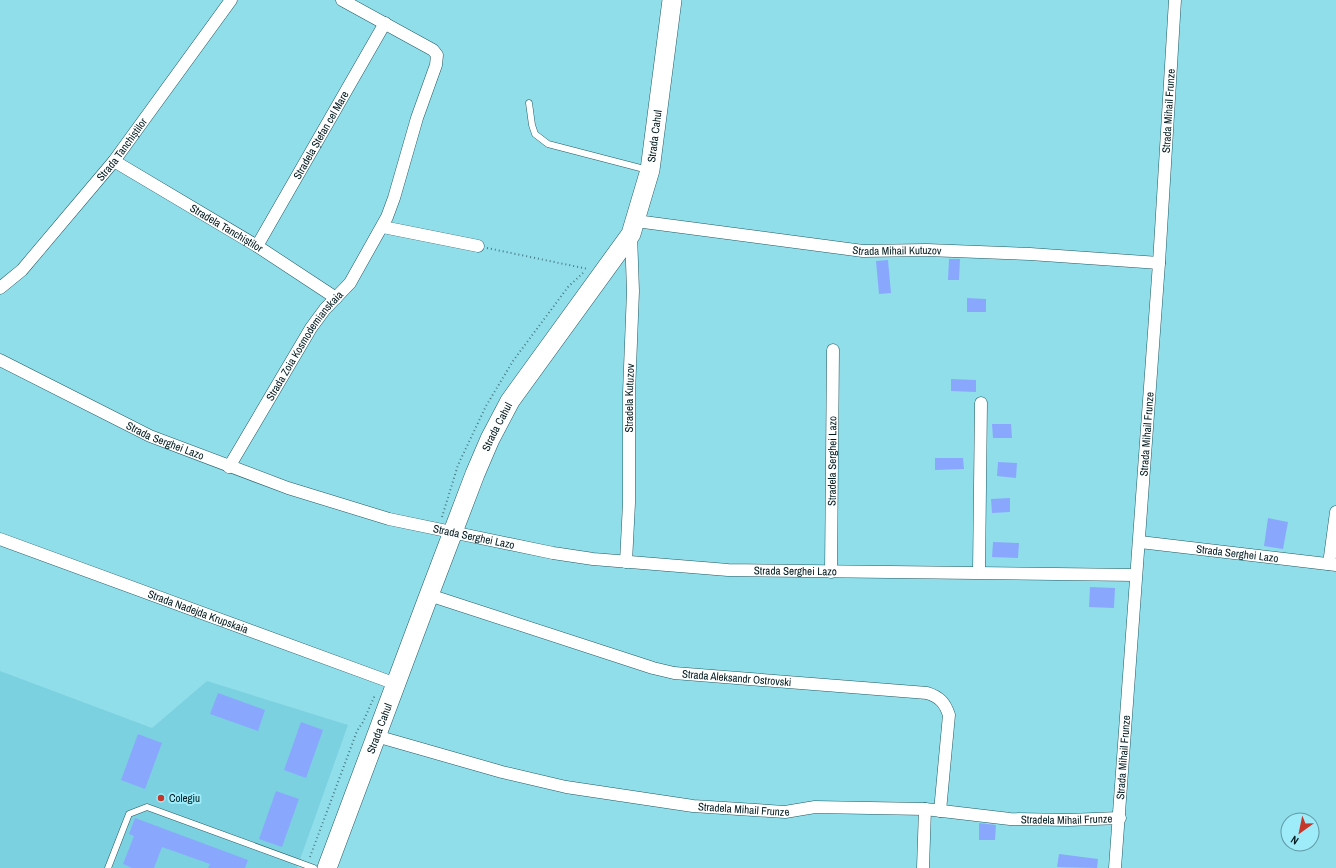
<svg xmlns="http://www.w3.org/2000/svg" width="1336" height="868" font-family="'Archivo Narrow',sans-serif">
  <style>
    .built { fill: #7bd1df }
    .building { fill: #8aa7fe }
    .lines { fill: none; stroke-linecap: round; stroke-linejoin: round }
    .service-casing { stroke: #1e5a64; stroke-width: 7 }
    .minor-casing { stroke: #1e5a64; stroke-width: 13 }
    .primary-casing { stroke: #1e5a64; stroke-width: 20 }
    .path { stroke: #487b84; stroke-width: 2; stroke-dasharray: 1 3; stroke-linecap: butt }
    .service { stroke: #fff; stroke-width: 6 }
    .minor { stroke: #fff; stroke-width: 12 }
    .primary { stroke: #fff; stroke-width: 19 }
    .poi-dot { fill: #c5372b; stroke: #9eecf9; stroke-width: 1.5 }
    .labels { text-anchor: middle; stroke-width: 4; stroke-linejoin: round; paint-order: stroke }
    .street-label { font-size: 11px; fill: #001a1f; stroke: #9eecf9 }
    .poi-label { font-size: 11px; fill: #001a1f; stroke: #9eecf9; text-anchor: start }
  </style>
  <rect width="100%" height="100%" fill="#91deeb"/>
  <!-- built -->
  <path class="built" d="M0,671L152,728L207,681L348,725L297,868H0Z"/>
  <!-- building -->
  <path class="building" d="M949,259H960L959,280H948Z
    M888,260L891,293L879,294L876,261Z
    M967,298L986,299V312H967Z
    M951,379L976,380V392L951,391Z
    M992,424H1011L1012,438H993Z
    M935,458H963L964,469L935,470Z
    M998,462L1017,463L1016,478L997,476Z
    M1010,498V512L992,513L991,499Z
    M1268,518L1288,522L1283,549L1264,546Z
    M993,542L1019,543L1018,558L992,557Z
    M1090,587L1115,588L1114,608L1089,607Z
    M218,693L265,710L258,731L210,714Z
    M301,722L323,730L306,778L284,770Z
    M138,734L162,743L145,789L121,780Z
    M276,791L299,799L282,847L259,839Z
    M135,818L248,860L245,868H208L210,864L162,847L154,868H132L123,864L134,836L129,834Z
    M979,823L996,825L995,840H979Z
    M1059,854L1098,859L1097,868L1057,867Z"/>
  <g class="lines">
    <defs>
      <path id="service" d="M529,103L532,125L535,134L548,144L648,170
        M108,868L129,814L147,807L314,868"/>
      <g id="minor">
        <path id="s1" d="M114,161L257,246L336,298"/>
        <path id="s2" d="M636,221L863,251L927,250L1030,254L1159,263"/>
        <path d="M383,227L478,246"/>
        <path id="s3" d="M257,246L385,23"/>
        <path id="s4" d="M0,288L22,270L114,161L231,0"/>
        <path id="s5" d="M0,360L150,436L288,488L389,519L553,553L593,559L728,570L1135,575"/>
        <path id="s6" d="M229,467L311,328L325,309L350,283L387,217L394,198L417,118L436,65L437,55L433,50L342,0"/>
        <path id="s7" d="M0,539L396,684"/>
        <path id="s8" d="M1140,542L1336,565"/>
        <path id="s9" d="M626,562L629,503V393L633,291L631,234"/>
        <path d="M1329,564L1336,512"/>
        <path id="s10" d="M831,572L833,350"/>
        <path d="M979,572L981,403"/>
        <path id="s11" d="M429,595L653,668L674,673L927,693C940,697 945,703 949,715L940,811"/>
        <path id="s12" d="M376,736L502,772L566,787L693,806L785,812L815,807L925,809L1010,819L1068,820L1120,818"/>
        <path d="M923,868L925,809"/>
        <path id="s13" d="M1115,868L1159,263L1175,0"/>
      </g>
      <g id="primary">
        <path id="s14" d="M327,868L429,595L475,474L490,439L510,401L631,234L650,170L672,0"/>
      </g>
    </defs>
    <!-- service casing -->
    <use href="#service" class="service-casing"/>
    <!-- minor casing -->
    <use href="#minor" class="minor-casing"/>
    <!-- primary casing -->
    <use href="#primary" class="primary-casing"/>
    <!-- path -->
    <path class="path" d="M487,248L588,269
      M442,517L458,465L486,406L513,361L568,287L584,272
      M310,857L357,731L363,722L375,695"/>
    <!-- service -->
    <use href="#service" class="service"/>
    <!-- minor -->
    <use href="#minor" class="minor"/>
    <!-- primary -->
    <use href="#primary" class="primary"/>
  </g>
  <!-- markers -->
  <circle class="poi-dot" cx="161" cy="798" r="4"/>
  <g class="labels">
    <!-- street labels -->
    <g class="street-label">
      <text dy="4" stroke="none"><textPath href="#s13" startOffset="759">Strada Mihail Frunze</textPath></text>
      <text dy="4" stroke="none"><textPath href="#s3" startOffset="128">Stradela Ștefan cel Mare</textPath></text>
      <text dy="4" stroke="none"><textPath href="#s14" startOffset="809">Strada Cahul</textPath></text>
      <text dy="4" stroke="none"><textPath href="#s4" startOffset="185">Strada Tanchiștilor</textPath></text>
      <text dy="4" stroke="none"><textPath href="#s1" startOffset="131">Stradela Tanchiștilor</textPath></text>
      <text dy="4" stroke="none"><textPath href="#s2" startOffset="263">Strada Mihail Kutuzov</textPath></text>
      <text dy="4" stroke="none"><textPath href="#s6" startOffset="143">Strada Zoia Kosmodemianskaia</textPath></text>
      <text dy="4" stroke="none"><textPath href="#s9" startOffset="164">Stradela Kutuzov</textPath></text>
      <text dy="4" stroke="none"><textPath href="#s14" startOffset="473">Strada Cahul</textPath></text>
      <text dy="4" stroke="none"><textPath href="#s13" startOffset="435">Strada Mihail Frunze</textPath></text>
      <text dy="4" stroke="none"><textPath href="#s5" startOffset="184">Strada Serghei Lazo</textPath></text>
      <text dy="4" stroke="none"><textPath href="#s10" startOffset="111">Stradela Serghei Lazo</textPath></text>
      <text dy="4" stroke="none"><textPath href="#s5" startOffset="508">Strada Serghei Lazo</textPath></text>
      <text dy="4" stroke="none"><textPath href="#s8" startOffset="98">Strada Serghei Lazo</textPath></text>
      <text dy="4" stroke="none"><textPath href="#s5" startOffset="832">Strada Serghei Lazo</textPath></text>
      <text dy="4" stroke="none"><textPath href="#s7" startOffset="211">Strada Nadejda Krupskaia</textPath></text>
      <text dy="4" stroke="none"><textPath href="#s11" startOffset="320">Strada Aleksandr Ostrovski</textPath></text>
      <text dy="4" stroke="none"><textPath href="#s14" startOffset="149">Strada Cahul</textPath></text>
      <text dy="4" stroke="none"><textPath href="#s13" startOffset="111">Strada Mihail Frunze</textPath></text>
      <text dy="4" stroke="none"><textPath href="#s12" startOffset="376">Stradela Mihail Frunze</textPath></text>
      <text dy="4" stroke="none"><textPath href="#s12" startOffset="700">Stradela Mihail Frunze</textPath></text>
    </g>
    <!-- poi labels -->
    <g class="poi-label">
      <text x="169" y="802">Colegiu</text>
    </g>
  </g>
  <!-- north arrow -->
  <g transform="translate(1300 832) rotate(213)"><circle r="19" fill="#9eecf9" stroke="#5f98a2"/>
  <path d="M0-3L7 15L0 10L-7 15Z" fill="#c5372b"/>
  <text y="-6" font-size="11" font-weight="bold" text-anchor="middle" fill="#001a1f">N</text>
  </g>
</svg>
